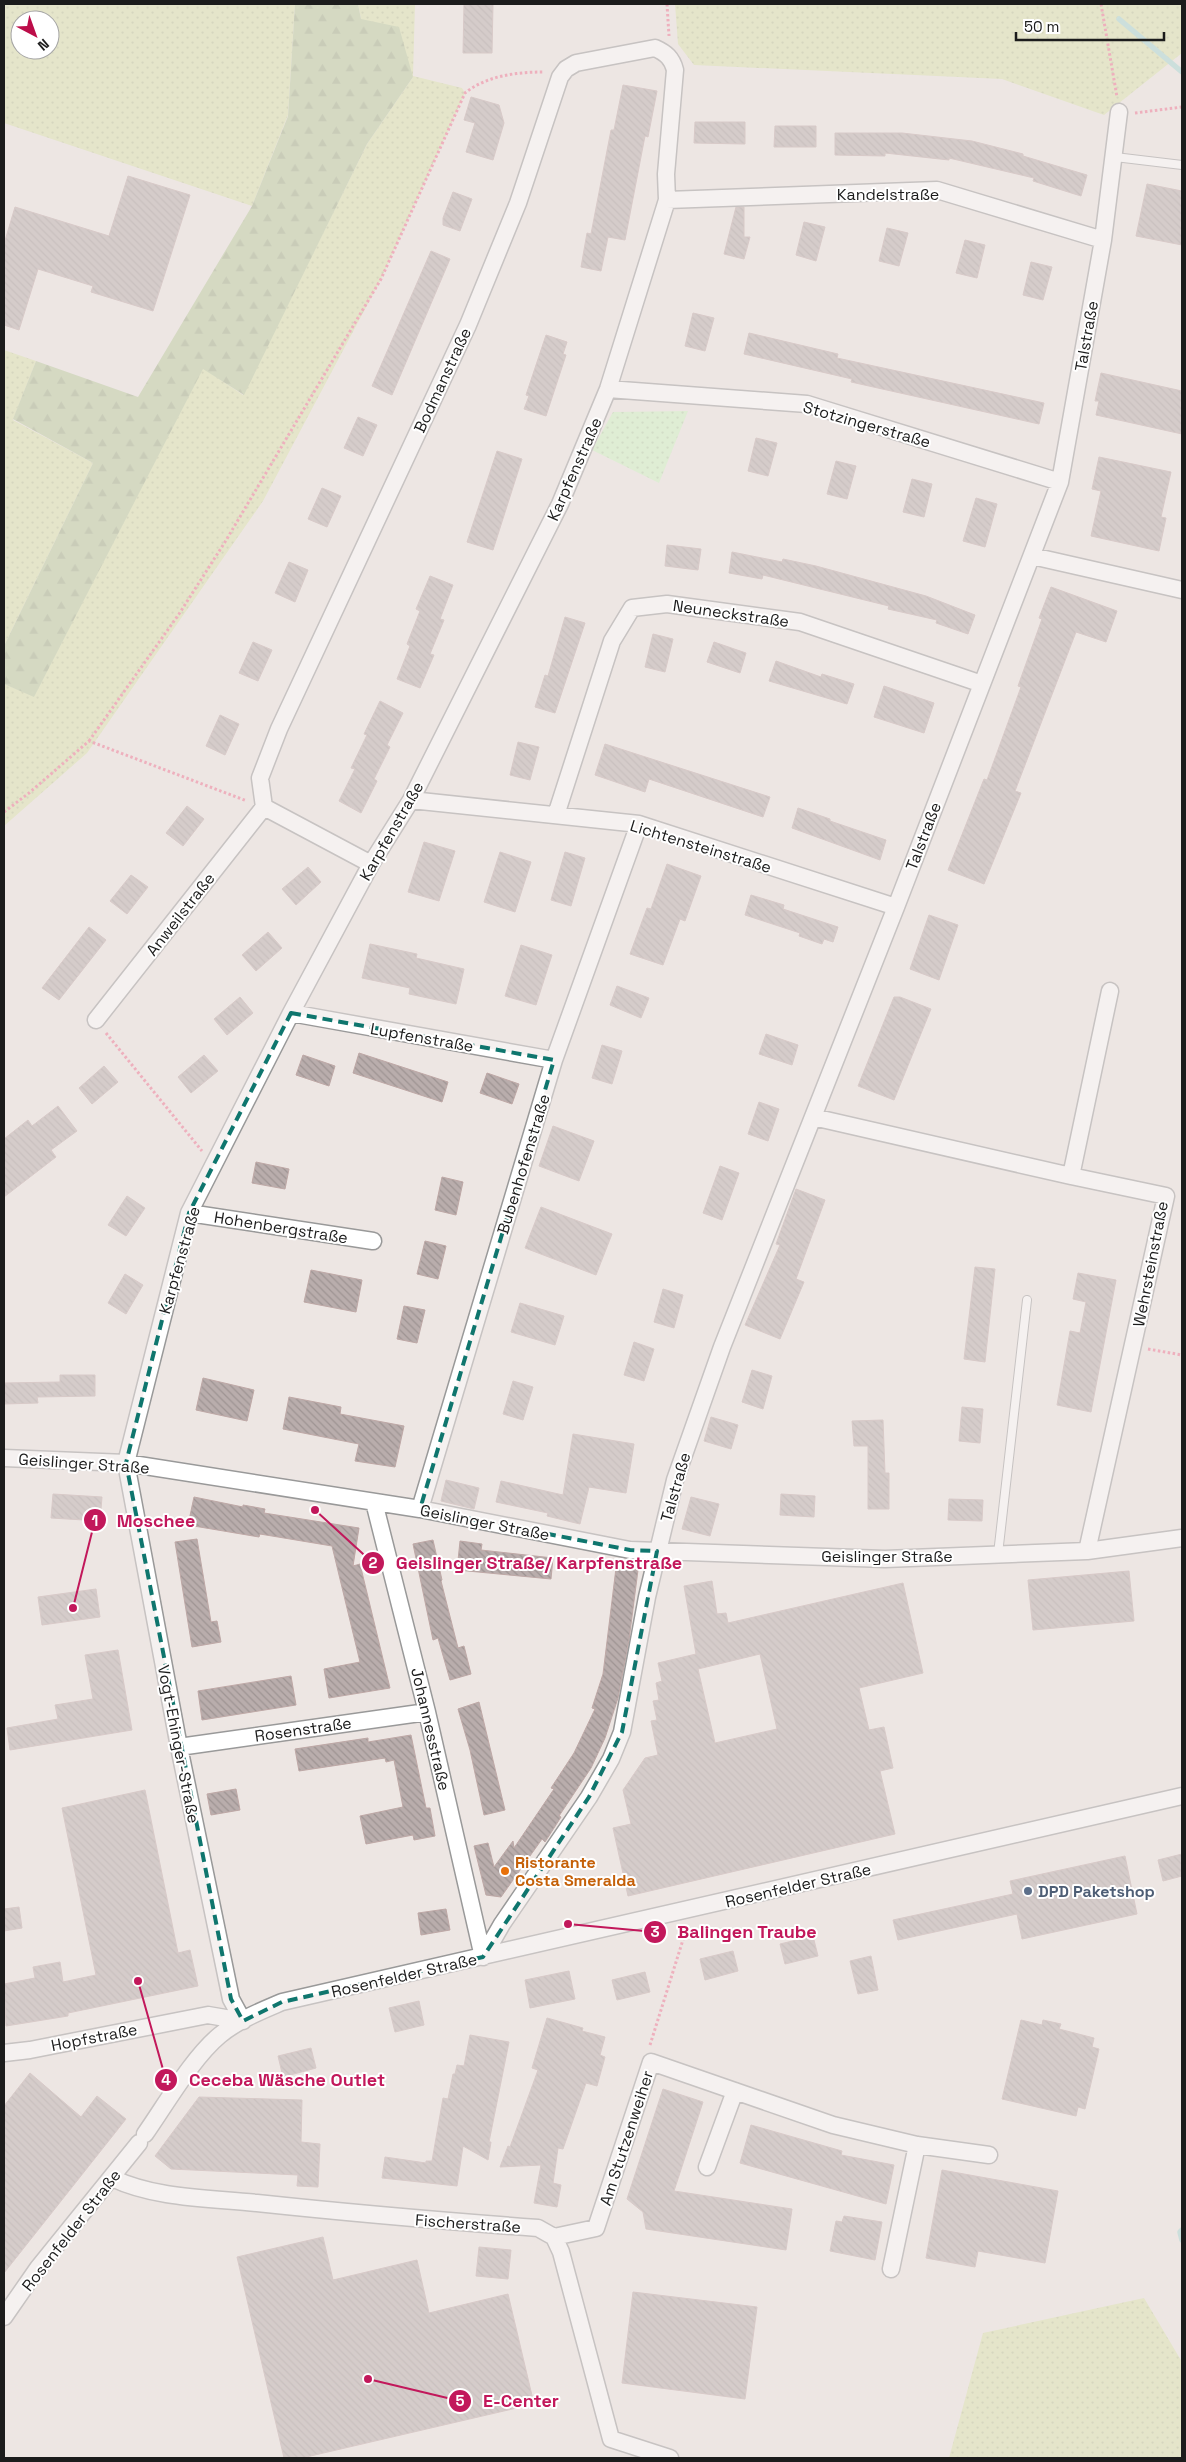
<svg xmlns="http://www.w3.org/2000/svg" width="1186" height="2462" font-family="'Space Grotesk',sans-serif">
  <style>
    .grass { fill: url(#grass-dots); fill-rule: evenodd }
    .forest { fill: url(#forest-firs) }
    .park { fill: url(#park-dots) }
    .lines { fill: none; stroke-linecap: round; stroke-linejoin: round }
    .stream { stroke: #a5d8d2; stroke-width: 5.5 }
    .building { fill: url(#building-back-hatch); stroke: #bea8a6; fill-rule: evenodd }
    .service-casing { stroke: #999; stroke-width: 10 }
    .minor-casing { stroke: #999; stroke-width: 19 }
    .path { stroke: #f0708f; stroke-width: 3; stroke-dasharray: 2.5 2.5; stroke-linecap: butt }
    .service { stroke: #fff; stroke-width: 8 }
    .minor { stroke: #fff; stroke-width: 16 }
    .marked { fill: none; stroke: #0f766e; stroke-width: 4; stroke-dasharray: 10 6; stroke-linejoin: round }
    .food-dot { fill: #e8710a; stroke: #fff; stroke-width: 2 }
    .service-dot { fill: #5c6f8a; stroke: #fff; stroke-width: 2 }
    .labels { text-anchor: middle; stroke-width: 4; stroke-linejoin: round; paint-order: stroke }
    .street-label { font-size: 16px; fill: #1c1c1c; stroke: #fff }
    .food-label { font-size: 16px; font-weight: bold; fill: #c56008; stroke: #fff; text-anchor: start }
    .service-label { font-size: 16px; font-weight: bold; fill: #4e5e75; stroke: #fff; text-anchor: start }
    .leader { fill: none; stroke: #c2185b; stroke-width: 2 }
    .callout-dot { fill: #c2185b; stroke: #fff; stroke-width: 2 }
    .mark-label { font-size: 15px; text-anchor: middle; font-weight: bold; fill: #fff }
    .callout-label { font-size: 18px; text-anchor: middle; font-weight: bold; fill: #c2185b; stroke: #fff; stroke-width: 4; stroke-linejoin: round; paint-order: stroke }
  </style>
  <defs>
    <pattern id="grass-dots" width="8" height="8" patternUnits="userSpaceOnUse" patternTransform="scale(1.25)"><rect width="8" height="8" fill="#dbe5ab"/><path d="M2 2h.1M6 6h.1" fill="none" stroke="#bbc493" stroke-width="1.8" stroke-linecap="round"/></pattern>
    <pattern id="forest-firs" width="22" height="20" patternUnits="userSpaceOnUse" patternTransform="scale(1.25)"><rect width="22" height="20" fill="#b8ca9a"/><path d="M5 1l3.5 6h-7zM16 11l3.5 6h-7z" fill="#9ead84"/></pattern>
    <pattern id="park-dots" width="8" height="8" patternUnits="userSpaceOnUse" patternTransform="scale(1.25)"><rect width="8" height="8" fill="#cff5c1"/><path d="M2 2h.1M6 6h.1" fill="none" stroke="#b1d1a5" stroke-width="1.8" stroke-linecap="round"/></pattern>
    <pattern id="building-back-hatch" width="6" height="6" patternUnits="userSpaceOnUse" patternTransform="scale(1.25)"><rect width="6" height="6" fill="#b9adac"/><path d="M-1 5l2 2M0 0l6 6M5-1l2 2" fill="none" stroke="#9e9493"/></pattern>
  </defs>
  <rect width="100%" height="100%" fill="#ede6e3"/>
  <!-- grass -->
  <path class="grass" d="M4,4H295L288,115L252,206L4,123ZM20,20H50V50H20Z
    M358,4H415L413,76L462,88L465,93L381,279L263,501L87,753L4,826V684L34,696L203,368L243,395L367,144L413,77L361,19Z
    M675,4H1182V53L1104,115L1002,79L694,65L678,44Z
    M4,350L36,361L13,420L93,463L4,646Z
    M1144,2298L1182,2362V2458H949L983,2333Z"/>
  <!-- forest -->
  <path class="forest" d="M295,4H358L361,19L399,27L413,77L367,144L244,395L203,369L34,697L4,684V646L93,463L13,419L36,361L138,397L252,206L288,116Z"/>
  <!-- park -->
  <path class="park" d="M688,411L659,483L592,450L613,412Z"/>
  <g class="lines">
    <!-- stream -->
    <path class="stream" d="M1119,19L1182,72
      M1182,2230L1180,2232L1182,2240"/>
  </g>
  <!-- building -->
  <path class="building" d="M464,4H493L492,53H463Z
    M623,85L657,91L648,137L645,136L625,240L608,237L601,271L581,267L587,233L591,234L611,130H614Z
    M471,97L499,105L504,123L493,160L466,152L475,123L464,120Z
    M695,122H745V144L694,143Z
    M775,126H816V147H774Z
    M835,133H902L972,141L1023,154V156L1087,175L1081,196L1033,181L1034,178L949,158V160L885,153V156L835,155Z
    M128,176L190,195L153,311L91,292L93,286L38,269L19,330L4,325V244L15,207L109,236Z
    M1147,184L1182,191V245L1136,236Z
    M453,192L472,199L460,231L443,225V218Z
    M736,207H744V237H750L744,259L724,254Z
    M804,222L825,227L816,261L796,255Z
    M887,228L908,233L899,266L879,261Z
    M965,240L985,245L977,278L956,273Z
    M431,251L450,259L392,395L372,386Z
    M1031,262L1052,267L1043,300L1023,295Z
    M693,313L714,318L705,351L685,346Z
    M749,333L838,354L837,358L1044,403L1039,424L851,382L852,379L744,354Z
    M546,335L567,342L563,354L566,355L546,416L524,409L529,396L526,395Z
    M1101,373L1182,391V434L1096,415L1099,401H1095Z
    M358,417L377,425L363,456L344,448Z
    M756,438L777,443L768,476L748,471Z
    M497,451L522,459L493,550L467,542Z
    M1099,457L1171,472L1161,517L1166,518L1159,551L1091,536L1101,491L1092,489Z
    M836,461L856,466L847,499L827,494Z
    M912,479L932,484L924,517L903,512Z
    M322,488L341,496L327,527L308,519Z
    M976,498L997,504L985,547L963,541Z
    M667,545L701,549L698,570L665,566Z
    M732,552L782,562L783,559L816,566L926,596L975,615L968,634L936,623L937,620L888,609L889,606L763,575L762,579L729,573Z
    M289,562L308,570L295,602L275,593Z
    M430,576L453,585L440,619L444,620L430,654L434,655L420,688L397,679L410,646L407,644L420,611L416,609Z
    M1051,587L1117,611L1106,642L1076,632L1015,791L1021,793L984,884L948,870L984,779L987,780L1021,687L1018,686L1042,619L1039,618Z
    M565,617L585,623L555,713L535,707L545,675L548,676Z
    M653,634L673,639L665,672L645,667Z
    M253,642L272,650L258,681L239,673Z
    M714,642L746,653L740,673L707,662Z
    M776,661L821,677L822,674L854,684L847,704L769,681Z
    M884,686L934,703L924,733L874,717Z
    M380,701L403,713L387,745L390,747L374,779L377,781L361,813L339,801L355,769L351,768L367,735L364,734Z
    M220,715L239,724L225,755L206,746Z
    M518,742L539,747L530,780L510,775Z
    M605,744L770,797L763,817L649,779L645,792L595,775Z
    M187,806L204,819L183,846L166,833Z
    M798,808L830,819V821L886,840L880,860L792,828Z
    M424,842L455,851L439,901L408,892Z
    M500,852L531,862L515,912L484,902Z
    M565,852L585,858L571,906L551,900Z
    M667,864L701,876L685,921L680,919L663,965L630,954L647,908L651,909Z
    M308,867L321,882L296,905L282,889Z
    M131,875L148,887L127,914L110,901Z
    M751,895L784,905L783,909L838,927L833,942L824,939L822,944L799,936L800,933L745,915Z
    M929,915L958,925L939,980L910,969Z
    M89,927L106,940L59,1000L42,988Z
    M268,932L282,948L256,971L242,955Z
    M370,944L417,954L416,958L464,969L456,1004L409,994L410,988L362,978Z
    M521,945L552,955L536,1005L505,996Z
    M617,986L649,998L641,1018L610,1005Z
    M240,997L253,1013L227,1035L214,1019Z
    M894,997H900L931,1009L894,1100L858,1086Z
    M766,1034L798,1045L792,1065L759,1054Z
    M602,1045L622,1051L612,1084L592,1078Z
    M359,1053L448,1082L442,1102L353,1073Z
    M204,1055L218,1071L191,1093L178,1077Z
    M303,1055L335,1066L329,1086L296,1075Z
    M104,1066L118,1082L92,1104L79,1088Z
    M487,1073L519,1084L512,1104L480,1093Z
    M759,1102L779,1109L768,1141L748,1134Z
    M58,1106L77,1131L51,1150L56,1157L4,1197V1139L28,1120L32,1126Z
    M553,1126L594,1141L579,1181L539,1166Z
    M256,1162L289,1169L285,1189L252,1183Z
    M720,1166L739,1173L722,1220L703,1213Z
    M442,1177L463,1182L456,1215L435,1210Z
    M796,1189L825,1200L796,1279L804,1282L780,1339L745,1325L780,1245L776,1244Z
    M127,1196L145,1208L126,1236L108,1225Z
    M541,1207L612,1234L596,1275L525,1248Z
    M425,1241L446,1246L438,1279L417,1274Z
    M975,1267L995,1269L985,1362L964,1359Z
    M311,1270L362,1280L356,1312L304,1302Z
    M1078,1273L1116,1280L1091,1412L1057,1405L1070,1331L1080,1333L1086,1302L1073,1299Z
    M125,1274L143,1285L126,1314L108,1303Z
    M663,1289L683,1295L674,1328L654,1322Z
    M520,1303L564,1316L555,1345L511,1332Z
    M404,1306L425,1310L417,1343L397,1339Z
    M634,1342L654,1349L644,1381L624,1375Z
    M752,1370L772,1376L763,1409L742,1402Z
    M60,1375H95V1396L37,1397L38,1403L4,1404V1383L60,1382Z
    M203,1378L254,1390L247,1421L196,1410Z
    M513,1381L533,1387L523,1420L503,1414Z
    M289,1397L341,1407L340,1414L404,1426L395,1467L355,1461L359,1444L283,1429Z
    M962,1407L983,1409L980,1443L959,1441Z
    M711,1417L738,1425L731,1449L704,1441Z
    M883,1420L885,1473H889V1509H868V1446H854L852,1421Z
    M573,1434L634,1444L626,1493L589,1487L580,1524L547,1516L548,1513L496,1502L501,1481L563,1495Z
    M446,1480L479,1488L474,1509L441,1501Z
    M53,1494L102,1497L100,1521L51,1518Z
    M781,1494L815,1496L814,1517L780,1515Z
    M194,1497L243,1507V1505L265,1509L264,1513L359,1528L353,1566L360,1564L390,1688L329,1698L324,1669L360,1662L332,1546L260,1534L259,1537L188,1525Z
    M691,1497L719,1504L710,1536L682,1529Z
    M949,1499L983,1500L982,1521L948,1520Z
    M197,1539L211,1622L217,1621L221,1642L192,1647L175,1542Z
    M433,1540L442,1580L441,1581L458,1648L464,1646L471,1674L450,1680L438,1638L433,1640L413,1544Z
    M460,1541L482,1544L481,1550L553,1558L551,1579L457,1570Z
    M616,1568L638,1570L629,1640L618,1698L605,1738L591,1768L559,1816L561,1817L545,1842L542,1839L501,1897L486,1895L474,1846L488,1843L494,1867L513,1841L514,1848L554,1789L551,1788L574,1753L595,1709L592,1708L603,1674Z
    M1129,1571L1134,1621L1033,1630L1028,1580Z
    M712,1581L717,1614L726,1613L728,1623L903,1583L923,1673L859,1688L869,1730L884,1727L893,1768L880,1771L895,1834L628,1896L613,1828L631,1824L623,1790L645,1758L658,1755L651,1721L657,1720L653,1701L659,1700L656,1683L662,1681L658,1663L696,1654L684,1586ZM760,1654L777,1729L715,1743L698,1669Z
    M96,1589L100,1617L42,1625L38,1597Z
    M118,1650L132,1730L10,1750L7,1728L58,1719L55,1705L93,1699L85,1655Z
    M291,1676L296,1705L202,1720L198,1691Z
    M479,1702L505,1810L484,1815L470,1750L458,1709Z
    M411,1735L426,1808H430L435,1836L414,1840L413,1835L366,1844L360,1816L403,1807L394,1760L386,1762L385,1758L299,1771L295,1749L368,1738V1742Z
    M236,1789L240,1810L211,1815L207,1794Z
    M145,1790L178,1953L190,1950L198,1986L68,2013V2016L6,2026L4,1984L35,1978L33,1967L60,1962L63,1982L96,1975L62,1808Z
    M1182,1854V1876L1163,1881L1158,1860Z
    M1125,1856L1137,1914L1022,1939L1017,1914L898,1940L893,1920L1013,1894L1010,1881Z
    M19,1907L22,1928L4,1931V1909Z
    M446,1909L450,1930L421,1935L418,1913Z
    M813,1936L818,1956L785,1964L780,1944Z
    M733,1951L738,1971L705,1980L700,1959Z
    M871,1956L878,1990L858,1994L850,1961Z
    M569,1971L575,1999L530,2008L525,1980Z
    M645,1972L650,1992L617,2000L612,1980Z
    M419,2001L424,2025L395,2032L389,2008Z
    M547,2018L583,2028L582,2031L605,2037L600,2055L605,2057L597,2086L586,2083L563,2149L558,2148L553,2183L561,2185L557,2207L534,2203L541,2165L500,2167L508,2146L510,2147L538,2070L532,2068Z
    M1021,2020L1042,2025L1043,2020L1061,2024L1059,2029L1094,2038L1092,2047L1099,2049L1085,2109L1078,2107L1076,2116L1002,2099Z
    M470,2035L509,2042L489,2142H491L488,2160L463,2146L457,2186L382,2178L385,2157L426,2163V2161H432L443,2098L448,2099L453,2074H455L457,2065L464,2066Z
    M311,2048L316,2068L283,2077L278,2056Z
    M30,2073L81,2117L97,2096L126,2119L4,2273V2106Z
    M663,2089L703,2102L674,2191L792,2209L786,2250L646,2229L643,2212L627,2199Z
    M199,2097L302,2100L301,2142L320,2144L318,2187L297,2186L298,2175L171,2169L155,2156Z
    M751,2125L842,2151L841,2155L894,2165L886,2204L740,2163Z
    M942,2170L1058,2191L1045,2263L978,2251L975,2267L926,2258Z
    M844,2216L882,2222L875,2260L830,2251L836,2221L842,2222Z
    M323,2237L333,2280L417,2260L429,2313L508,2294L534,2404L302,2458H284L237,2257Z
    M479,2247L511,2250L508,2279L476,2276Z
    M633,2292L757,2307L745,2399L622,2383Z"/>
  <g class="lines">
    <defs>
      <path id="service" d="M1115,157L1182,165
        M998,1554L1027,1300"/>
      <path id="minor" d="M667,200L937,190L1103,240
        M608,389L807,404L1060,482
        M1032,556L1182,590
        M411,800L639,824L896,907
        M556,815L612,641L632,608L667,604L800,622L982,684
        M291,1013L554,1060
        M96,1020L264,807
        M813,1117L1071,1176
        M189,1213L373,1241
        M4,1458L126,1463L420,1509L630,1550L885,1559L1087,1551L1182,1538
        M374,1502L427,1712L483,1957
        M420,1509L554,1060L639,824
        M1087,1551L1166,1196L1071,1176L1110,991
        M179,1747L427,1712
        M483,1957L502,1924L589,1797L611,1759L622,1732L647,1597L675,1480L722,1347L896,907L1060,482L1103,240L1119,112
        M243,2021L231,1999L179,1747L126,1463L189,1213L291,1013L371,864L411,800L560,504L608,389L667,200L666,174L675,70C672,58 666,53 655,48L576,63L566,69L560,77L518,203L468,325L279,729L260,778L264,807L371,864
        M4,2053L30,2050L208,2015L243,2021
        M145,2134C166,2104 193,2057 220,2035C238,2020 261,2011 282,2002L1182,1796
        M707,2167L735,2091
        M112,2178C156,2199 210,2198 257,2203C351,2213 444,2221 538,2228L554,2237L561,2252L611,2439L670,2458
        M554,2237L596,2228L651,2062L833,2125L917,2145L989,2155
        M891,2269L917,2145
        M4,2317L38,2268L139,2143"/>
    </defs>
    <!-- service casing -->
    <use href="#service" class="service-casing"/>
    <!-- minor casing -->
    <use href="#minor" class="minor-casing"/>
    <!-- path -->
    <path class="path" d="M667,4L669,36
      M1101,4L1117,97
      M1135,113L1182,107
      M89,741L179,614L225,542L381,279L465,93C486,76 516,72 543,72
      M4,812L29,793L89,741L247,801
      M106,1033L202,1151
      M1148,1349L1182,1355
      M650,2045L687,1927"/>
    <!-- service -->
    <use href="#service" class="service"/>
    <!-- minor -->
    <use href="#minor" class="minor"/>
  </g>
  <!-- marked area -->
  <path d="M0 0H1186V2462H0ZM291,1013L554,1060L420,1509L630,1550L657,1551L622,1732L589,1797L483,1957L282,2002L243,2021L231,1999L126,1463L189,1213Z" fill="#ede6e3" fill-opacity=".55" fill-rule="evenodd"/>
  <path class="marked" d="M291,1013L554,1060L420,1509L630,1550L657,1551L622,1732L589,1797L483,1957L282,2002L243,2021L231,1999L126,1463L189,1213Z"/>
  <!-- markers -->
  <circle class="food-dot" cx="505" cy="1871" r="5"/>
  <circle class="service-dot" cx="1028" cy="1891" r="5"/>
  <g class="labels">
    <!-- street labels -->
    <g class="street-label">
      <text x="888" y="200">Kandelstraße</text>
      <text transform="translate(1086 336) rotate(-80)" y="6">Talstraße</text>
      <text transform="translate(442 380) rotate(-65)" y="6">Bodmanstraße</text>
      <text transform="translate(867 424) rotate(16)" y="6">Stotzingerstraße</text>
      <text transform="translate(574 469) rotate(-66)" y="6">Karpfenstraße</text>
      <text transform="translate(731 613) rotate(8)" y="6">Neuneckstraße</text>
      <text transform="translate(391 831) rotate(-60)" y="6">Karpfenstraße</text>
      <text transform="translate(923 836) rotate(-69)" y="6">Talstraße</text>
      <text transform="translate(701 846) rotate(17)" y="6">Lichtensteinstraße</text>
      <text transform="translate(180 914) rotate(-52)" y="6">Anweilstraße</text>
      <text transform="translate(422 1037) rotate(10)" y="6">Lupfenstraße</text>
      <text transform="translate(523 1164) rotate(-73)" y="6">Bubenhofenstraße</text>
      <text transform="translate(281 1227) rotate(9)" y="6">Hohenbergstraße</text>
      <text transform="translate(179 1260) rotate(-74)" y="6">Karpfenstraße</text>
      <text transform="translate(1150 1264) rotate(-79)" y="6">Wehrsteinstraße</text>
      <text transform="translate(84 1463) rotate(4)" y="6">Geislinger Straße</text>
      <text transform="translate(675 1487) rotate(-74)" y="6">Talstraße</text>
      <text transform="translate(485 1522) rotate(11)" y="6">Geislinger Straße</text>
      <text x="887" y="1562">Geislinger Straße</text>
      <text transform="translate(303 1729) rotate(-8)" y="6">Rosenstraße</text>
      <text transform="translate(431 1729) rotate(77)" y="6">Johannesstraße</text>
      <text transform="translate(179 1744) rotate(79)" y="6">Vogt-Ehinger-Straße</text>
      <text transform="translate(798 1885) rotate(-13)" y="6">Rosenfelder Straße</text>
      <text transform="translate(404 1975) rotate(-13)" y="6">Rosenfelder Straße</text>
      <text transform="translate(94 2037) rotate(-11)" y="6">Hopfstraße</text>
      <text transform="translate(626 2138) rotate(-72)" y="6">Am Stutzenweiher</text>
      <text transform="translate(468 2223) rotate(4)" y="6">Fischerstraße</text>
      <text transform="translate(71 2230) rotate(-52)" y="6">Rosenfelder Straße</text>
    </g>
    <!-- food labels -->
    <g class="food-label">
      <text x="515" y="1868">Ristorante<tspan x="515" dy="18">Costa Smeralda</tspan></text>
    </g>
    <!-- service labels -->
    <g class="service-label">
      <text x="1038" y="1897">DPD Paketshop</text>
    </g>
  </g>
  <!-- callouts -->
  <path class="leader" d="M73 1608L95 1520M315 1510L373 1563M568 1924L655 1932M138 1981L166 2080M368 2379L460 2401"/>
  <g class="callout-dot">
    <circle cx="73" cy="1608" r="5"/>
    <circle cx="315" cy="1510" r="5"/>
    <circle cx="568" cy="1924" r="5"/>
    <circle cx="138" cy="1981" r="5"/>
    <circle cx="368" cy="2379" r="5"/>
    <circle cx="95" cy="1520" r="12"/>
    <circle cx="373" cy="1563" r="12"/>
    <circle cx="655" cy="1932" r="12"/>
    <circle cx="166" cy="2080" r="12"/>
    <circle cx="460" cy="2401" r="12"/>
  </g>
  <g class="mark-label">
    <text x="95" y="1526">1</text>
    <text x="373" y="1568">2</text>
    <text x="655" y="1937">3</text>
    <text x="166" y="2085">4</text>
    <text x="460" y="2406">5</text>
  </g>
  <g class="callout-label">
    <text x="156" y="1527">Moschee</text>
    <text x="539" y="1569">Geislinger Straße/ Karpfenstraße</text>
    <text x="747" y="1938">Balingen Traube</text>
    <text x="287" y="2086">Ceceba Wäsche Outlet</text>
    <text x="521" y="2407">E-Center</text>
  </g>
  <!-- border -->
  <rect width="1186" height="2462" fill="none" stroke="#1c1c1c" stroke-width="10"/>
  <!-- north arrow -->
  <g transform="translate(35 35) rotate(139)"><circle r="24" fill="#ffffff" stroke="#a4a4a4"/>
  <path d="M0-4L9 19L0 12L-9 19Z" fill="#bc0d49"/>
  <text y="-8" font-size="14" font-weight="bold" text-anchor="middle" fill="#1c1c1c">N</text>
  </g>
  <!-- scale -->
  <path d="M1016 32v8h148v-8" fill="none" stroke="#1c1c1c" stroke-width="2.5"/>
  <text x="1024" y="32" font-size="15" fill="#1c1c1c" stroke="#ffffff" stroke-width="4" paint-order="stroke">50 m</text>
</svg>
